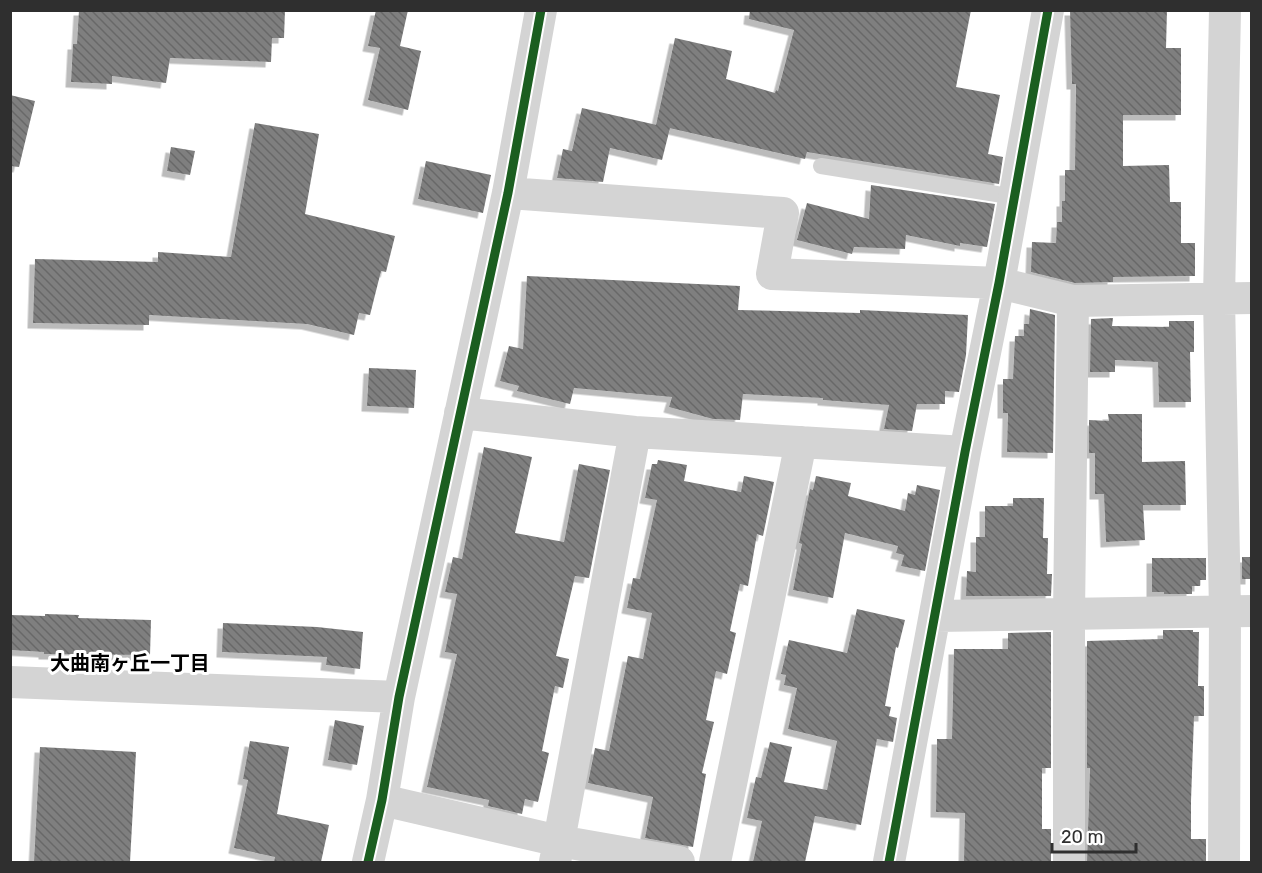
<svg xmlns="http://www.w3.org/2000/svg" width="1262" height="873" font-family="Rubik,'Noto Sans JP',sans-serif">
  <style>
    .building { fill: url(#building-back-hatch); filter: url(#shadow) }
    .lines { fill: none; stroke-linecap: round; stroke-linejoin: round }
    .lane { stroke: #d4d4d4; stroke-width: 16 }
    .street { stroke: #d4d4d4; stroke-width: 32 }
    .cycleway-casing { stroke: #fff; stroke-width: 13 }
    .cycleway { stroke: #1b5e20; stroke-width: 9 }
    .labels { text-anchor: middle; stroke-width: 6; stroke-linejoin: round; paint-order: stroke }
    .neighbourhood-label { font-size: 20px; font-weight: bold; fill: #000; stroke: #fff }
  </style>
  <defs>
    <pattern id="building-back-hatch" width="6" height="6" patternUnits="userSpaceOnUse" patternTransform="scale(1.5)"><rect width="6" height="6" fill="#7f7f7f"/><path d="M-1 5l2 2M0 0l6 6M5-1l2 2" fill="none" stroke="#686868"/></pattern>
    <filter id="shadow"><feDropShadow dx="-5.5" dy="5.5" stdDeviation="0" flood-color="#0004"/></filter>
  </defs>
  <rect width="100%" height="100%" fill="#fff"/>
  <!-- building -->
  <path class="building" d="M79,10H285L284,38H272L271,62L170,58L166,83L112,76V84L71,82L73,44H77Z
    M376,10H408L400,46L421,51L408,110L368,100L380,48L368,46Z
    M750,10H971L956,87L1000,95L988,154L1003,157L999,184L807,152L805,159L656,125L675,38L732,51L726,79L775,93L776,90L778,91L794,30L749,19Z
    M1070,10H1167L1166,48H1181V115H1123V166L1169,165L1170,202H1181V243H1195V276L1113,277V282L1075,283L1031,272L1032,242L1056,243L1057,222H1062V201H1065V170H1075L1076,84H1072Z
    M10,95L35,101L19,167L10,166Z
    M582,108L670,128L662,160L610,148L603,182L557,178L563,149L572,151Z
    M255,123L319,134L305,214L395,236L386,272L381,271L370,315L359,313L354,335L307,324L149,315V325L33,323L35,259L158,262V252L231,257Z
    M171,147L195,151L190,175L167,171Z
    M426,161L491,175L483,213L418,199Z
    M871,185L995,204L987,247L960,243V246L906,235L905,249L854,247L852,254L797,240L807,203L869,219Z
    M527,276L740,286L738,310L860,313V310L968,315L966,355L959,392L945,391V404H917L912,431L884,429L889,405L823,400V398L743,394L740,420L713,419L669,407L672,397L574,388L570,404L517,391L519,386L500,381L509,346L523,349Z
    M1030,309L1055,315L1053,453L1007,452L1008,413H1003V379H1013L1015,336H1024V324H1029Z
    M1113,318L1112,326L1169,327V321H1194V352H1190L1191,402H1159L1158,362L1115,360V372H1090L1091,319Z
    M369,368L416,370L414,408L367,406Z
    M1108,414H1142V462L1185,461L1186,505H1143L1145,540L1106,542L1104,494H1095V453H1089V420L1109,421Z
    M484,447L532,457L515,533L564,542L579,464L610,470L589,578L575,576L556,656L569,659L563,688L555,686L542,751L549,753L538,802L525,799L522,814L488,806L489,800L427,787L457,654L445,652L457,594L445,592L453,557L462,559Z
    M658,460L687,465L684,481L741,492L744,476L774,482L763,536L757,534L748,586L740,584L730,631L736,633L727,674L716,671L706,720L714,722L702,773L706,774L693,847L645,838L653,797L588,783L595,748L609,751L628,656L643,659L652,613L627,608L633,578L640,579L657,500L645,498L652,464H657Z
    M816,476L851,483L848,496L905,511L908,493L915,495L917,485L940,490L925,571L901,566L904,555L896,553L898,546L845,533L833,598L793,590L802,544L799,543L810,489L813,490Z
    M1013,498H1044L1043,538H1048L1047,574H1052L1051,596H966L967,571L976,572V537H985V506H1013Z
    M1242,557H1251V579H1242Z
    M1152,558H1206V580H1200V586H1192V594H1164V592H1152Z
    M857,609L905,620L898,648L896,647L885,706L891,707L889,716L897,718L893,742L877,739L861,825L815,816L805,862H753L762,821L747,818L756,777L761,778L770,742L792,747L784,782L827,790L837,741L788,729L797,688L784,685L786,675L781,674L789,640L847,653Z
    M45,614L79,615L78,618L151,620L150,655L44,654V652L10,650V615L45,616Z
    M223,623L317,627L363,632L360,669L326,665L327,657L222,652Z
    M1163,630H1193V632H1199L1198,686H1204V716H1194L1191,801V839H1206V862H1087L1090,768H1087V641L1163,639Z
    M1051,632V768H1042V829H1051V862H964L965,813L936,812L937,739H952L954,649H1008V633Z
    M335,720L364,726L357,765L328,760Z
    M250,741L289,747L277,814L329,825L321,862H274L275,857L234,848L248,780L243,779Z
    M40,747L136,752L130,862H34Z"/>
  <g class="lines">
    <!-- lane -->
    <path class="lane" d="M821,166L1015,197"/>
    <!-- street -->
    <path class="street" d="M508,193L783,213L772,274L999,283L1073,301L1252,298
      M460,413L635,432L965,452
      M936,616L1252,611
      M10,682L399,697
      M382,800L559,841L679,862
      M368,862L382,800L399,697L508,193L541,10
      M555,862L635,432
      M715,862L801,442
      M889,862L965,452L999,283L1048,10
      M1069,862V614L1073,301
      M1224,862L1225,611L1219,298L1225,10"/>
    <defs>
      <path id="cycleway" d="M368,862L382,800L399,697L508,193L541,10
        M889,862L965,452L999,283L1048,10"/>
    </defs>
    <!-- cycleway casing -->
    <use href="#cycleway" class="cycleway-casing"/>
    <!-- cycleway -->
    <use href="#cycleway" class="cycleway"/>
  </g>
  <g class="labels">
    <!-- neighbourhood labels -->
    <g class="neighbourhood-label">
      <text x="130" y="670">大曲南ヶ丘一丁目</text>
    </g>
  </g>
  <!-- border -->
  <rect width="1262" height="873" fill="none" stroke="#2f2f2f" stroke-width="24"/>
  <!-- scale -->
  <path d="M1052 843v9h84v-9" fill="none" stroke="#2f2f2f" stroke-width="3"/>
  <text x="1061" y="843" font-size="18" fill="#2f2f2f" stroke="#ffffff" stroke-width="4.5" paint-order="stroke">20 m</text>
</svg>
